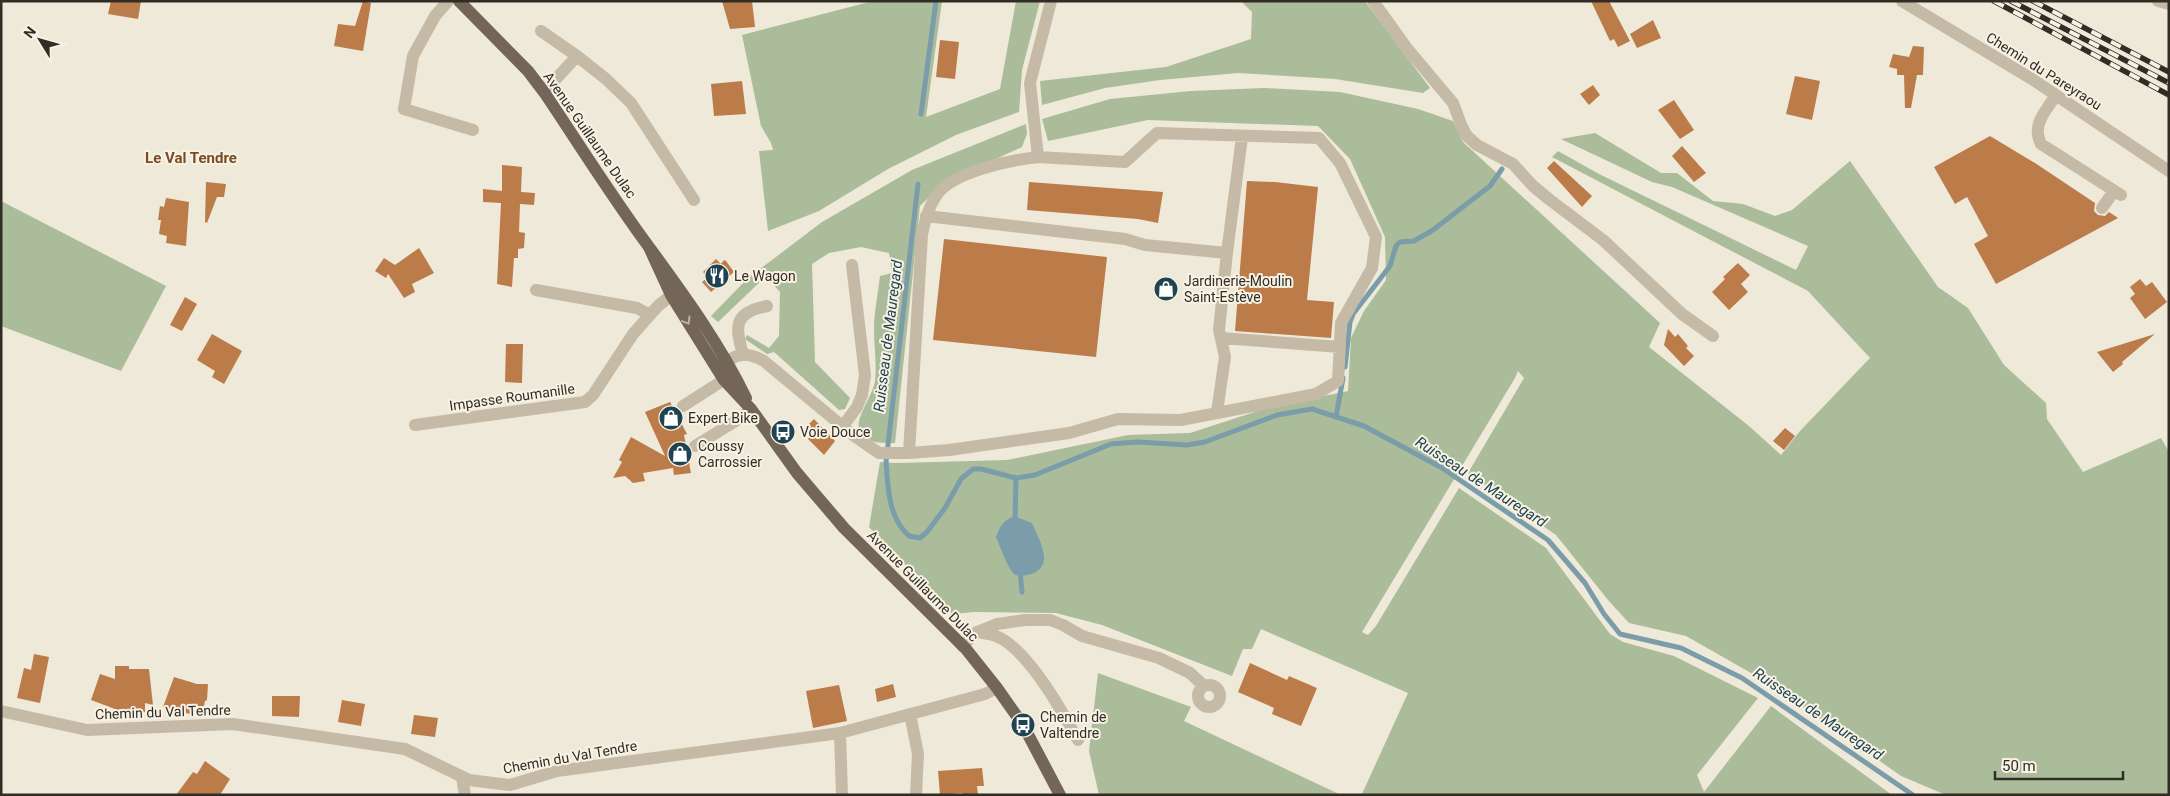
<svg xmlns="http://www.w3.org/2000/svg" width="2170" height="796" font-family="Roboto,sans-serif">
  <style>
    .green { fill: #aabc9a }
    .water { fill: #7a9da9 }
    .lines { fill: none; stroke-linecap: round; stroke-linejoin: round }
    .stream { stroke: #7a9da9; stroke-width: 5 }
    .building { fill: #bc7c49 }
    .minor { stroke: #c5baa5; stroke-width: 12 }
    .major { stroke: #736658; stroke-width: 12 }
    .rail-casing { stroke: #322c26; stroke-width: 5.5 }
    .rail { stroke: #f7f2e4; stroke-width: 4; stroke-dasharray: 11; stroke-linecap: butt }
    .oneway { stroke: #bcb3a5 }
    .labels { text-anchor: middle; stroke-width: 4; stroke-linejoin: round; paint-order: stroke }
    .street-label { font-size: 14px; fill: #322c26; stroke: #f7f2e4 }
    .poi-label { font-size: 14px; fill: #322c26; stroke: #f7f2e4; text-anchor: start }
    .neighbourhood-label { font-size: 15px; font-weight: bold; fill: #7a4b26; stroke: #f7f2e4 }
    .water-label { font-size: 15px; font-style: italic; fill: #1f4350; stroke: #f7f2e4 }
  </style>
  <rect width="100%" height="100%" fill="#eee9d8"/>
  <!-- green -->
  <path class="green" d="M873,1H942L926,117L1000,89L1016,1H1040L1022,70L1019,112L956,135L888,169L819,211L768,231L759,151L773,150L771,143L761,126L742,35Z
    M1241,1H1365L1430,88L1423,93L1335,79L1238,73L1160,80L1105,88L1042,105L1040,81L1166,67L1251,39L1252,12Z
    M1264,88L1340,92L1418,109L1453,121L1463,142L1660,323L1649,347L1749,426L1781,455L1800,431L1870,358L1808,291L1552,157L1558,151L1599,174L1796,270L1808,246L1672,187L1652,182L1561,139L1595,133L1661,173H1677L1713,201L1743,204L1775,216L1792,210L1850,161L1938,287L1968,308L2004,365L2046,403L2047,419L2083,472L2161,438L2169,452V795H1946L1901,776L1774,686L1686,636L1629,623L1608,600L1556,535L1468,473L1524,378L1518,371L1515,378L1362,632L1368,635L1376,626L1459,488L1546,548L1610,634L1623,642L1674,656L1758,698L1697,775L1704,792L1771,706L1892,795H1365L1362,794L1408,693L1261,629L1252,649H1243L1232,676L1102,625L1056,613L974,612L952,614L869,527L880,462L896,463L1007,460L1128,435L1190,433L1267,408L1348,391L1351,338L1364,311L1386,280L1385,237L1350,159L1318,126L1148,120L1048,141L1042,119L1110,99L1191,91Z
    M1026,124L1027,134L1022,147L943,183L920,206L895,443C882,443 863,444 859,428C856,417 873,395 875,381C877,364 874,347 874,330C874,312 878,294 880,276L892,273L889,253L861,247L829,253L812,264L815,362L850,398L845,409L839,410L774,352L767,354L745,339L747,335L769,348L779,336L780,292L766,276L718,322L711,316L747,279L822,222L912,170Z
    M1,201L166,286L121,371L1,326Z
    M1098,673L1191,707L1184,721L1341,795H1099L1089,751Z"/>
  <!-- water -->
  <path class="water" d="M1014,516L1032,523C1039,540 1057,568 1028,575C1023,576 1017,577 1013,573C1007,566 1000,546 996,537C1000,526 1003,521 1014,516Z"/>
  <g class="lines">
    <!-- stream -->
    <path class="stream" d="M921,114L936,1
      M918,184L886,462C888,488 888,517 909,536L920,538L927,532L945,508L961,479L973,469H981L1016,478L1035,475L1111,444L1138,442L1187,445L1205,442L1277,415L1312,409L1364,426L1442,468L1548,540L1585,583L1604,614L1620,634L1681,648L1742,678L1913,795
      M1345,367L1350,322L1353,314L1390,266L1396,246L1400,242L1414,241L1433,230L1490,186L1502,169
      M1336,417L1343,378
      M1015,522L1016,478
      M1020,571L1022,592"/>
  </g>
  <!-- building -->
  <path class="building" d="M111,1H141L138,19L108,14Z
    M363,1L371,3L363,51L334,46L338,24L355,26Z
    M722,1H752L755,27L730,29Z
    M1591,1H1609L1630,41L1618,47L1614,39L1610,41Z
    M1653,20L1661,38L1637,48L1630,34Z
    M940,40L959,42L955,79L936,77Z
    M1913,46L1924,47L1923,75H1917L1911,108H1905L1904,75H1897V69L1889,67L1893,54L1909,57Z
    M1795,76L1820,81L1812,120L1786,114Z
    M742,81L746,114L714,116L711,84Z
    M1593,85L1600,95L1589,105L1580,94Z
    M1674,100L1694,130L1680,139L1658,110Z
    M1990,136L2035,163L2095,203L2094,211L2098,215L2105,216L2109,212L2118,218L1996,284L1974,244L1988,236L1967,197L1955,204L1934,167Z
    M1682,146L1706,173L1694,182L1672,156Z
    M1554,161L1592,196L1582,207L1547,168Z
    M502,165L522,167L521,192L535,193L534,205L520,204L519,232L525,233L524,248L518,249V258H514L512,287L497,284L501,203L483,202V189L502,191Z
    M1247,181L1275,182L1318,187L1307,300L1334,302L1331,338L1235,331Z
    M206,182L226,184L224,197H217L207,223L205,222Z
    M1029,182L1163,192L1158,223L1138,219L1027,210Z
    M166,198L189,202L186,246L166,243L167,236L159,234L161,220H158L160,206L164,207Z
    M944,239L1107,257L1096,357L933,340Z
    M419,248L434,273L412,284L415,292L404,298L388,274L386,278L375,271L384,258L395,265Z
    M716,259L721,264L724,260L726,261L734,272L711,292L702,282L708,277L703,272Z
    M1738,263L1750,275L1741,284L1748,292L1729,310L1712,292L1725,279L1723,277Z
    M2140,279L2146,286L2152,282L2167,302L2145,319L2130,298L2135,294L2130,287Z
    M185,297L197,304L182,331L170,325Z
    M1668,329L1675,337L1678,334L1688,346L1686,348L1694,356L1684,366L1664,345Z
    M212,334L242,351L224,384L212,377L215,371L197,360Z
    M2155,334L2122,362L2123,364L2113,372L2097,352Z
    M506,344H523L522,383L505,382Z
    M670,402L687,434L684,435L691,473L674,475L673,468L643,473L645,481L633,483L625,476L613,478L622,462L619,460L631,437L665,456L645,412Z
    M814,419L835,441L824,455L808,439L810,436L803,430Z
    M1785,428L1795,436L1784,450L1773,441Z
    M34,654L49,657L40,703L17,698L24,668L31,670Z
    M1250,663L1287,680L1289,676L1317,688L1301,726L1272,714L1274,708L1238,692Z
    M115,666H129V669H149L153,705L145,703V712L115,713V709L91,700L100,674L115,679Z
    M174,677L197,684H208L207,700L205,701L204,706H192L190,714L163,707Z
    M893,684L896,697L877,702L875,689Z
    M839,685L847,721L813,728L806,691Z
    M272,696H300L299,717L272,716Z
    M342,700L365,704L361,726L338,722Z
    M414,715L438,718L435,737L411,734Z
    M205,761L230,779L220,795H176L193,772L197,774Z
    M982,768L984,786H977L978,795H962V793L940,795L938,771Z"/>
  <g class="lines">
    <!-- minor -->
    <path class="minor" d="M448,1L435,16L413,56L404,109L473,130
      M1373,1L1406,47L1453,103L1462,127L1467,136L1477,145L1513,164L1533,186L1550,200L1603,240L1682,314L1713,336
      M1902,1L2032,79L2169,171
      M2158,1L2169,4
      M541,31L577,56
      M544,92L577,56L606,79L631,103L694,200
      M2056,95C2046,111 2031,125 2041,144L2121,195
      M1038,157C1011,160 951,172 936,196C928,208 925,221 922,235L909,453L949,450L1069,433L1118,419L1181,420L1316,394L1338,381L1341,323L1372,268L1376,237L1340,163L1319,138L1157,133L1125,162L1038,157L1030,83L1051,1
      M2102,208L2114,191
      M926,216L1125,239L1145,245L1227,253L1219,330L1225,357L1217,412
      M1227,253L1242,137
      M536,290L637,308L650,315
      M1221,338L1340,347
      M743,354C734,325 735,312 767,306
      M726,362C740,352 749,353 764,361L853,435L879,453H909
      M683,406L733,374
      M415,425L585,402L593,395L633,334L658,306L679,289
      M843,426L857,407L862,395L865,375L852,265
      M695,446L739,419L751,409
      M977,632C983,633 990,634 996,636C1027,648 1062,711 1078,740
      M962,646L977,632L997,624L1025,620H1050L1063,625L1082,636L1159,658L1190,673L1204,686
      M1198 696a11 11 0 1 1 22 0a11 11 0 1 1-22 0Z
      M1,711L87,730L233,724L405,749L469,780L510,785L557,771L840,733L985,694L997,688
      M910,714L918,754L916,795
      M840,733L842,795
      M462,777L465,795"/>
    <!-- major -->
    <path class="major" d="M459,1L528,71L544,92C579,144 612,197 649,247C684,295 720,344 746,398
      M649,247L671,295L724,380L751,409L797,473L844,528L966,649L997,688L1023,725L1060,795"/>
    <defs>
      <path id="rail" d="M1994,1L2169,95
        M2011,1L2169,83
        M2033,1L2169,72"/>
    </defs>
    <!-- rail casing -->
    <use href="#rail" class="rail-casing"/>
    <!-- rail -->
    <use href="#rail" class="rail"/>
  </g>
  <!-- one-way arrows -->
  <defs><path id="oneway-chevron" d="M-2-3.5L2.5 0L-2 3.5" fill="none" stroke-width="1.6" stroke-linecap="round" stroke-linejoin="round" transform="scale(1.25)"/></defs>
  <use class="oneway" href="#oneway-chevron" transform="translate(687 321) rotate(59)"/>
  <!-- icons -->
  <defs>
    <symbol id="restaurant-disc" viewBox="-11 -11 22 22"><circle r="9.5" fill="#1f4350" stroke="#f7f2e4"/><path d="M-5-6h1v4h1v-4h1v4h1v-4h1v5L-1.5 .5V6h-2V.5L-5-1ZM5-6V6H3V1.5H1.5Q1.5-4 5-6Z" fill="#fff"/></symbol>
    <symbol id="shop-disc" viewBox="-11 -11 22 22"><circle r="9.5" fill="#1f4350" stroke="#f7f2e4"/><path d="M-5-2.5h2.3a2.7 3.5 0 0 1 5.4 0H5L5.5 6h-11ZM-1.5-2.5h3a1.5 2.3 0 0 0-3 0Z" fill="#fff"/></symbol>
    <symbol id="bus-disc" viewBox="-11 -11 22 22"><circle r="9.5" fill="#1f4350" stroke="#f7f2e4"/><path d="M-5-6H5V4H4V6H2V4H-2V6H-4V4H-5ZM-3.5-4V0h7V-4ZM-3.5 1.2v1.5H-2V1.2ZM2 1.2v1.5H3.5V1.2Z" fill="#fff"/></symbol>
  </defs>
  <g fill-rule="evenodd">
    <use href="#restaurant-disc" x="703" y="262" width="28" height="28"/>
    <use href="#shop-disc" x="1152" y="275" width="28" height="28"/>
    <use href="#shop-disc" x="657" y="404" width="28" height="28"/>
    <use href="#bus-disc" x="769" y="418" width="28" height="28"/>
    <use href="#shop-disc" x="666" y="440" width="28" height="28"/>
    <use href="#bus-disc" x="1009" y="711" width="28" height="28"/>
  </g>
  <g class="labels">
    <!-- street labels -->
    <g class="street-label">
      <text transform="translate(2044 71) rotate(32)" y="5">Chemin du Pareyraou</text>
      <text transform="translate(590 135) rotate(55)" y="5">Avenue Guillaume Dulac</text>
      <text transform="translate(512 397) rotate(-8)" y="5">Impasse Roumanille</text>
      <text transform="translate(923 586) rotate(45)" y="5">Avenue Guillaume Dulac</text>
      <text transform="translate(163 712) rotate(-2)" y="5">Chemin du Val Tendre</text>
      <text transform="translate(570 757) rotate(-10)" y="5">Chemin du Val Tendre</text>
    </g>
    <!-- poi labels -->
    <g class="poi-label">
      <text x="734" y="281">Le Wagon</text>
      <text x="1184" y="286">Jardinerie-Moulin<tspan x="1184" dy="16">Saint-Estève</tspan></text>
      <text x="688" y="423">Expert Bike</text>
      <text x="800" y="437">Voie Douce</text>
      <text x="698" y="451">Coussy<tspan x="698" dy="16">Carrossier</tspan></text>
      <text x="1040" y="722">Chemin de<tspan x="1040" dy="16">Valtendre</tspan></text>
    </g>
    <!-- neighbourhood labels -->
    <g class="neighbourhood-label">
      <text x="191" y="163">Le Val Tendre</text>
    </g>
    <!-- water labels -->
    <g class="water-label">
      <text transform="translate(888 336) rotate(-83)" y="5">Ruisseau de Mauregard</text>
      <text transform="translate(1481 482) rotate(33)" y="5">Ruisseau de Mauregard</text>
      <text transform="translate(1818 714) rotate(34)" y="5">Ruisseau de Mauregard</text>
    </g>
  </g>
  <!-- border -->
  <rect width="2170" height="796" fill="none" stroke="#322c26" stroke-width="5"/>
  <!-- north arrow -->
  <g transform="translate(40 40) rotate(307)" stroke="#f7f2e4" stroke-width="4" paint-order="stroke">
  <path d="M0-4L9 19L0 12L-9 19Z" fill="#322c26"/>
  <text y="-8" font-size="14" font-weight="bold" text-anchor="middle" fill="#322c26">N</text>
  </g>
  <!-- scale -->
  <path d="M1995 771v8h128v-8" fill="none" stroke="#322c26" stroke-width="2.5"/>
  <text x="2002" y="771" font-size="15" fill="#322c26" stroke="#f7f2e4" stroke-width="4" paint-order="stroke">50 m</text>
</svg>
